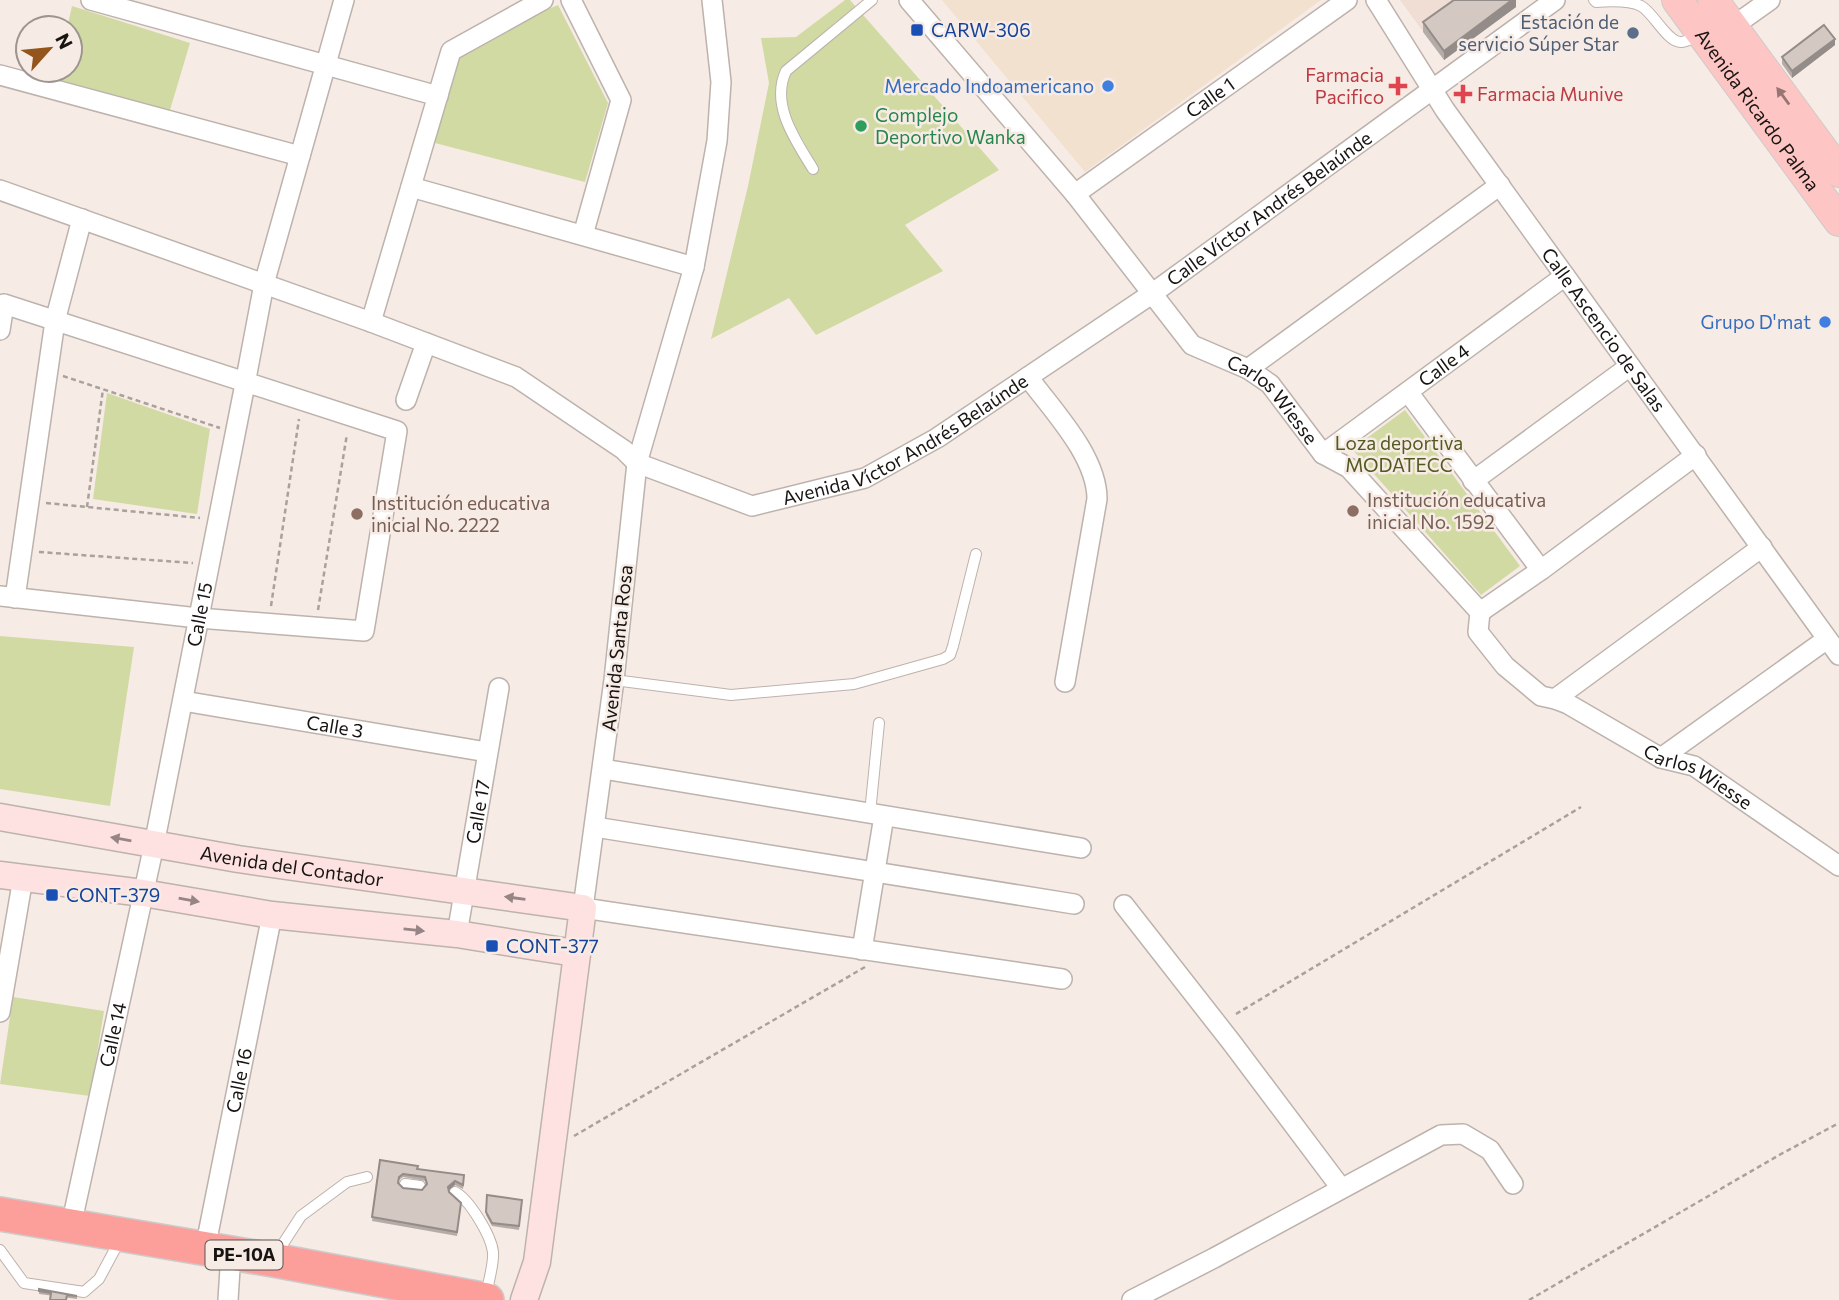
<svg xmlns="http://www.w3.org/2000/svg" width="1839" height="1300" font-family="Commissioner,sans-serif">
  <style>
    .commercial { fill: #f2e1cf }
    .built { fill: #f0ddd3 }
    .green { fill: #d1daa3 }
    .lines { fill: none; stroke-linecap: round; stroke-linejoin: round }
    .lane-casing { stroke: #bdb2ac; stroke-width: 12 }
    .street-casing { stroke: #bdb2ac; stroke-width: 22 }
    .secondary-casing { stroke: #bdb2ac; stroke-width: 29 }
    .primary-casing { stroke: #cccbcb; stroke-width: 32 }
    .highway-casing { stroke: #cccbcb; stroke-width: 36 }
    .path { stroke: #aaa19d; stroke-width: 2.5; stroke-dasharray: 5 3.5; stroke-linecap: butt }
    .lane { stroke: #fff; stroke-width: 10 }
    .street { stroke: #fff; stroke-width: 19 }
    .secondary { stroke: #fee2e1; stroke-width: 26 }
    .primary { stroke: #fdc5c3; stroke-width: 30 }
    .highway { stroke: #fc9f9b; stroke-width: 33 }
    .wall { fill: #b5aca7; fill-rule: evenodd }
    .shaded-wall { fill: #948c88 }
    .building { fill: #d3c8c2; stroke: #948c88; stroke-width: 2; fill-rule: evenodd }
    .oneway { fill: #967573 }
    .oneway2 { fill: #968584 }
    .transit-dot { fill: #1a4fb4; stroke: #f7ebe5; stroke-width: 2.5 }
    .service-dot { fill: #5c6f8a; stroke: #f7ebe5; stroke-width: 2.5 }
    .shop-dot { fill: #3f7fe0; stroke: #f7ebe5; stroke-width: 2.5 }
    .health-dot { fill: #e0444e; stroke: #f7ebe5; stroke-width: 2.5 }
    .leisure-dot { fill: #2e9e5b; stroke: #f7ebe5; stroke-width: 2.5 }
    .education-dot { fill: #8d6e63; stroke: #f7ebe5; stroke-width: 2.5 }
    .labels { text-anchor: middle; stroke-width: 5; stroke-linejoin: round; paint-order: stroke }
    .shield { fill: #f7ebe5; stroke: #5b5451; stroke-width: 2 }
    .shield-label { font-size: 18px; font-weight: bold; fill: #181412 }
    .service-label { font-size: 19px; fill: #4e5e75; stroke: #f7ebe5; text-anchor: end }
    .transit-label { font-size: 19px; fill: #164399; stroke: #f7ebe5; text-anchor: start }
    .health-label { font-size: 19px; fill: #be3a42; stroke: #f7ebe5; text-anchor: end }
    .shop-label { font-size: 19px; fill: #366cbe; stroke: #f7ebe5; text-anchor: end }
    .street-label { font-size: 19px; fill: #181412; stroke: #f7ebe5 }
    .leisure-label { font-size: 19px; fill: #27864d; stroke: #f7ebe5; text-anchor: start }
    .park-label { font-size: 19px; fill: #535a20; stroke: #f7ebe5 }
    .education-label { font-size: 19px; fill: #785e54; stroke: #f7ebe5; text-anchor: start }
  </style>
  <rect width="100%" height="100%" fill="#f7ebe5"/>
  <!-- commercial -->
  <path class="commercial" d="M942,0H1321L1085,172Z"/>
  <!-- built -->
  <path class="built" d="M1400,0H1464L1422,30Z"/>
  <!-- green -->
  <path class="green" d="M845,0H850L999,170L905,225L943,271L816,335L789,298L711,339L748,186L769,83L761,38L796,37Z
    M558,5L608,103L585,182L435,143L451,51Z
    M72,6L190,43L167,120L54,89L58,70H70V28H67Z
    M107,393L210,429L197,514L93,499Z
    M1405,410L1520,566L1481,595L1352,449Z
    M0,636L134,647L110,806L0,789Z
    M13,997L104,1011L90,1096L0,1084Z"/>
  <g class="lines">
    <defs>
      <path id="lane" d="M1594,0L1596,2C1610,1 1629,0 1641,6C1654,13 1668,44 1682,42C1688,41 1694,38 1699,36
        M813,169C796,141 770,105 786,71L872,0
        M614,680L731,695L854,684L943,659L950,655L953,646L976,554
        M870,813L879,723
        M405,1184L420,1186
        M455,1192C469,1199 491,1235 493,1252C494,1265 488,1282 486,1296
        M0,1250L24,1283L84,1292L99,1279L121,1238
        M275,1256L301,1216L347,1182L367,1177"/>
      <g id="street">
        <path d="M91,0L438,96"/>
        <path d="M571,0L621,100L583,235"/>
        <path d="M712,0L721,82L717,141L694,267L637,463L614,680L583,908L1062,979"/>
        <path id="s1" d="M909,0L1075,194L1192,345L1248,369L1270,384L1323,454L1349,468L1480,612L1478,632L1505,666L1541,696L1555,699L1568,704L1661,758L1694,766L1839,866"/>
        <path id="s2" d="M1376,0L1445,110L1839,655"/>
        <path d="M1725,32L1770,0"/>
        <path d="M0,75L300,156"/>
        <path d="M411,187L694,267"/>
        <path id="s3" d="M0,190L371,322L516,377L624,450L637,463L752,506L865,478L937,438L1153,293L1555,0"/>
        <path id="s4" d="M1075,194L1347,0"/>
        <path d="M371,322L451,51L543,0"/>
        <path d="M0,330L4,304L397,431L364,631L198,618L0,596"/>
        <path d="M1248,369L1500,185"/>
        <path d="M1028,377C1053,411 1097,456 1097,499L1065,682"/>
        <path d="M245,384L264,284L344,0"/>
        <path d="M1408,392L1541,570"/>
        <path d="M406,400L426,343"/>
        <path id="s5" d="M1323,454L1565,276"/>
        <path d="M1473,481L1630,366"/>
        <path d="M15,598L55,321L82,219"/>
        <path d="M1480,612L1541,570L1696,455"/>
        <path d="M1555,699L1762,547"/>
        <path id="s6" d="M183,701L487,752"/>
        <path d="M1661,758L1827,639"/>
        <path d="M603,769L1081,848"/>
        <path d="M595,827L1074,904"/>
        <path d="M1124,905L1232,1043L1341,1188"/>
        <path id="s7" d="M457,934L499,688"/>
        <path d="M862,950L884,816"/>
        <path d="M0,1012L23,878"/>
        <path id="s8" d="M71,1226L154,845L245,384"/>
        <path id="s9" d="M205,1249L272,915"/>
        <path d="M228,1300L231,1253"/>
        <path d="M1132,1300L1214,1258L1441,1135L1463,1134L1490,1150L1513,1184"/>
      </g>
      <g id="secondary">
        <path id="s10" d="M0,817L238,859L583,908L537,1262L524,1300"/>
        <path d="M0,875L143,893L272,915L457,934L575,953"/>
      </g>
      <g id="primary">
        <path id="s11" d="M1677,0L1839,221"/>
        <path d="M1713,0L1839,172"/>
      </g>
      <path id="highway" d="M0,1214L273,1260L487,1300"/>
    </defs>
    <!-- lane casing -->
    <use href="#lane" class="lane-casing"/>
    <!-- street casing -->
    <use href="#street" class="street-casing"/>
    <!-- secondary casing -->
    <use href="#secondary" class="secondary-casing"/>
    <!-- primary casing -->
    <use href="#primary" class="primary-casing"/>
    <!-- highway casing -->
    <use href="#highway" class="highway-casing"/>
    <!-- path -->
    <path class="path" d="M63,376L220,428
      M46,503L200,518
      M87,507L103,389
      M39,552L193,563
      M271,606L299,419
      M318,610L347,434
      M1236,1014L1581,807
      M574,1136L865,967
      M1529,1300L1781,1154L1839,1123"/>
    <!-- lane -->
    <use href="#lane" class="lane"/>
    <!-- street -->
    <use href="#street" class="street"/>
    <!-- secondary -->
    <use href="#secondary" class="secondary"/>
    <!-- primary -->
    <use href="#primary" class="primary"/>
    <!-- highway -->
    <use href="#highway" class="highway"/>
  </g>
  <!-- wall -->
  <path class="wall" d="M1516,0V7L1444,60L1423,32V22Z
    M1835,45L1792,78L1782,64V57Z
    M380,1160L417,1169L464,1175L463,1189L455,1185L448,1190L449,1192L461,1203L457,1236L372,1221ZM403,1177L425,1181L426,1185L422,1190L403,1188L398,1183L399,1180Z
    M487,1195L522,1200L519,1230L492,1226L486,1215Z
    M39,1289L77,1296V1299L39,1294Z"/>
  <!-- shaded-wall -->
  <path class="shaded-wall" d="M1512,0H1516V7L1444,60V51Z
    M1835,39V45L1792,78V71Z
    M455,1181V1185L448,1191V1187Z"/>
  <!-- building -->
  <path class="building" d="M1454,0H1512L1444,51L1423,22Z
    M1824,25L1835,39L1792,71L1782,57Z
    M380,1160L418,1166L417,1169L464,1175L463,1185L455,1181L448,1187L449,1192L461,1203L457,1232L372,1217ZM403,1174L425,1177L427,1184L422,1190L403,1188L398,1183L399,1177Z
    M487,1195L522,1200L519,1226L492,1223L486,1212Z
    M39,1289L77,1296L67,1295L66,1300H50L51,1293L39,1291Z"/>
  <!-- one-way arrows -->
  <defs><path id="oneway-solid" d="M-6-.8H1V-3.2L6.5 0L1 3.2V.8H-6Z" transform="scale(1.75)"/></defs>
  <use class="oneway" href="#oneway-solid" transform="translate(1783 96) rotate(-126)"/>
  <g class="oneway2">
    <use href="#oneway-solid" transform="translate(121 839) rotate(-170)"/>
    <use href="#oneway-solid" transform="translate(515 898) rotate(-172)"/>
    <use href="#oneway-solid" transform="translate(189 900) rotate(10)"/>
    <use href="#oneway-solid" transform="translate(414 930) rotate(6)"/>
  </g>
  <!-- markers -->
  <g class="transit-dot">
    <rect x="910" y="23" width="14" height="14" rx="3.5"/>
    <rect x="45" y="888" width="14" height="14" rx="3.5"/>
    <rect x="485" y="939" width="14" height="14" rx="3.5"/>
  </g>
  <circle class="service-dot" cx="1633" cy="33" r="7"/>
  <g class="shop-dot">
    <circle cx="1108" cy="86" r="7"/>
    <circle cx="1825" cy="322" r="7"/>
  </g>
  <g class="health-dot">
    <path d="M1394.5 75.5h7v7h7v7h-7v7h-7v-7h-7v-7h7z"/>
    <path d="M1459.5 83.5h7v7h7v7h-7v7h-7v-7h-7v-7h7z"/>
  </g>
  <circle class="leisure-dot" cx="861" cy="126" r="7"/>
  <g class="education-dot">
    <circle cx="1353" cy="511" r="7"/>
    <circle cx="357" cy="514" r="7"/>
  </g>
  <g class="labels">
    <!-- shield labels -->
    <rect class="shield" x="205.5" y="1240.5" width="77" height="29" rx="5"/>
    <g class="shield-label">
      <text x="244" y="1261">PE-10A</text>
    </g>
    <!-- service labels -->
    <g class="service-label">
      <text x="1619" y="29">Estación de<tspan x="1619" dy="22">servicio Súper Star</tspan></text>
    </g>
    <!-- transit labels -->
    <g class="transit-label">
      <text x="931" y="37">CARW-306</text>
      <text x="66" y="902">CONT-379</text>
      <text x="506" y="953">CONT-377</text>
    </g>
    <!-- health labels -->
    <g class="health-label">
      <text x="1384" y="82">Farmacia<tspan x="1384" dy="22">Pacifico</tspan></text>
      <text x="1477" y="101" text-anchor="start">Farmacia Munive</text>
    </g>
    <!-- shop labels -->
    <g class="shop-label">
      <text x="1094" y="93">Mercado Indoamericano</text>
      <text x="1811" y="329">Grupo D'mat</text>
    </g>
    <!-- street labels -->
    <g class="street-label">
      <text dy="7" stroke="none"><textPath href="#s4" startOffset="166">Calle 1</textPath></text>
      <text dy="7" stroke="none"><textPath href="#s11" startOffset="136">Avenida Ricardo Palma</textPath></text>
      <text dy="7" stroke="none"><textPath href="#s3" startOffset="1423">Calle Víctor Andrés Belaúnde</textPath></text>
      <text dy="7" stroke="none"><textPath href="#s2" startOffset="401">Calle Ascencio de Salas</textPath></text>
      <text dy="7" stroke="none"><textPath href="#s5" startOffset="150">Calle 4</textPath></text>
      <text dy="7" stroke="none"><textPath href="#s1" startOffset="546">Carlos Wiesse</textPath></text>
      <text dy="7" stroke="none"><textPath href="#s3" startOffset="989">Avenida Víctor Andrés Belaúnde</textPath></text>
      <text dy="7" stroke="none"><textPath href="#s8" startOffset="625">Calle 15</textPath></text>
      <text transform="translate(617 648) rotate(-84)" y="7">Avenida Santa Rosa</text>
      <text dy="7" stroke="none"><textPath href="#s6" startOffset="154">Calle 3</textPath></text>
      <text dy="7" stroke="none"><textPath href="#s1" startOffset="1134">Carlos Wiesse</textPath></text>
      <text dy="7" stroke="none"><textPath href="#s7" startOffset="124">Calle 17</textPath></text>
      <text dy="7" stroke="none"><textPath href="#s10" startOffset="296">Avenida del Contador</textPath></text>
      <text dy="7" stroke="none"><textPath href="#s8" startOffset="196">Calle 14</textPath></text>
      <text dy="7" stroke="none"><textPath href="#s9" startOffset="172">Calle 16</textPath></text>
    </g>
    <!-- leisure labels -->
    <g class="leisure-label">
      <text x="875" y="122">Complejo<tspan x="875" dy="22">Deportivo Wanka</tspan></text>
    </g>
    <!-- park labels -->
    <g class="park-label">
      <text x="1399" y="450">Loza deportiva<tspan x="1399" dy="22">MODATECC</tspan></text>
    </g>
    <!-- education labels -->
    <g class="education-label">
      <text x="1367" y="507">Institución educativa<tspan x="1367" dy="22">inicial No. 1592</tspan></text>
      <text x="371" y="510">Institución educativa<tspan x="371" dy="22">inicial No. 2222</tspan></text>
    </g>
  </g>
  <!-- north arrow -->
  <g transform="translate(49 49) rotate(63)"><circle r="33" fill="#f7ebe5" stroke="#9e9591" stroke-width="2"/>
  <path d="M0-5L12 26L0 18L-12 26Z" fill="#93551b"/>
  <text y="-10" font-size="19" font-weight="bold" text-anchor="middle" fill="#181412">N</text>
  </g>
</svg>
